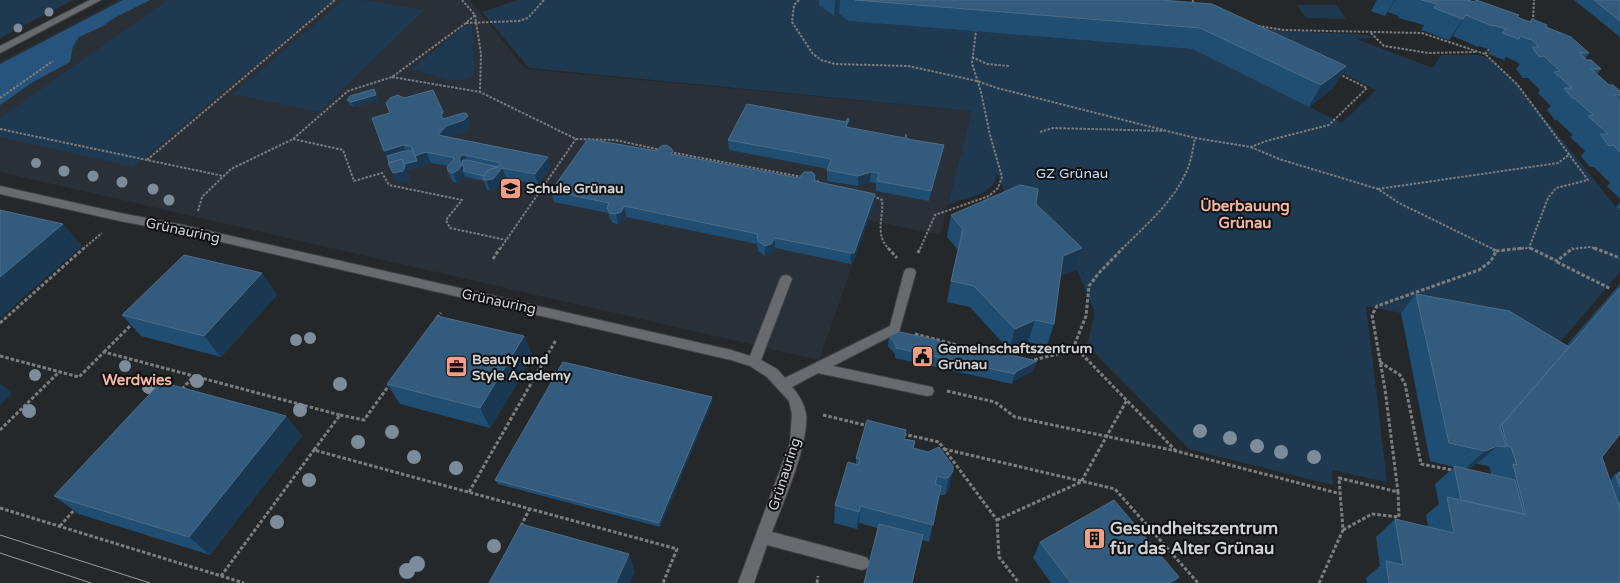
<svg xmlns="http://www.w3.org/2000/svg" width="1620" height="583" font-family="'Varela Round',sans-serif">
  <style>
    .built { fill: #293037 }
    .green { fill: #1f3951 }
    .forest { fill: #26547d }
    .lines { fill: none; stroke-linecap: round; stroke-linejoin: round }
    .minor-casing { stroke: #404245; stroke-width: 2 }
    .path-far1 { stroke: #7b7d7f; stroke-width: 2; stroke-dasharray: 2.5 1.5; stroke-linecap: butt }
    .path { stroke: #7b7d7f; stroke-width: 3; stroke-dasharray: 3.5 2; stroke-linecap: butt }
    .minor { fill: #676a6e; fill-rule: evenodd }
    .tram { stroke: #999c9d; stroke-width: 1 }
    .tree { fill: #7c8c9b }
    .wall { fill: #204d72; fill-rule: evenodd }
    .shaded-wall { fill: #1a3851 }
    .building { fill: #335b7d; stroke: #4c6e8a }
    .labels { text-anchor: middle; stroke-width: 4; stroke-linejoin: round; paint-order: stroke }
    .park-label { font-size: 14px; fill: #c3def8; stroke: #0f1011 }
    .poi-label { font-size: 14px; font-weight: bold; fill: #d0d2d3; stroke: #0f1011; text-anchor: start }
    .street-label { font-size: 14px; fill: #d0d2d3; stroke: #0f1011 }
    .neighbourhood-label { font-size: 15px; font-weight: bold; fill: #f6b6a2; stroke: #0f1011 }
    .near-poi-label { font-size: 17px; font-weight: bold; fill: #d0d2d3; stroke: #0f1011; text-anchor: start }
  </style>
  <rect width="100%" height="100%" fill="#25282a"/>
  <!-- built -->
  <path class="built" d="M118,0H470L525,69L972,111L940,235L868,220L819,360L0,172V62Z"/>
  <!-- green -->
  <path class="green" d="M0,0H73L0,38Z
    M168,0H333L133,167L0,137V118Z
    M343,0H362L424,10L319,112L233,94Z
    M518,0H819L848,21L1192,49L1342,123L1376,90L1255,29L1368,35L1371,38L1356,39L1433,68L1441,55H1479L1489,59L1517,84L1620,212V272L1547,357L1491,331L1366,306L1387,482L1332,470L1333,485L1189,449L1087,345L1095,313L1078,272L1008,202L997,173L994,184L983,193L948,204L972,111L529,68L482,12Z
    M1297,5H1336L1346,19L1306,18Z
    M467,25H472L474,75L465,80H451L411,69Z"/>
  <!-- forest -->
  <path class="forest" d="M123,0H150L114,18L103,26L79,37L73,46L70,62L33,82L0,105V64Z"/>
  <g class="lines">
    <defs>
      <path id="minor" d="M90,0H101L0,53V46Z
        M0,186L120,213L183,225L731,350L750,356L780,279L782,276L786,275L790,276L792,279L761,360L777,369L785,378L890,326L904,272L906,269L910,268L914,269L916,272L899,332L833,366L927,386L932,387L934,391L932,395L927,396L818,373L792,387C799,395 804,403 806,414C809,445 783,502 772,532L862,556L867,558L870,563L867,568L862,570L767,545L754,583H738L790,443L792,414L789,401L767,377L750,366L731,360L183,233L120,221L0,194Z"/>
    </defs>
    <!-- minor casing -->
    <use href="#minor" class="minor-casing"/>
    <!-- path-far1 -->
    <path class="path-far1" d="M799,0L794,5L792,22L813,54L821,60L835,64L908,66L977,81L997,88L1195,138
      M1192,6L1193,0
      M475,15L481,54L480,92
      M1533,21L1534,0
      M466,23L519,21L528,18L544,0
      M1258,26L1284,30L1422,33L1485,54L1517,84L1588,180L1556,188L1548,198L1529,248
      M1371,33L1384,46L1429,53L1476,52
      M1485,54L1491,47
      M972,57L987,64L1009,66
      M392,77L480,92L576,139L615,140L661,150
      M0,98L53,61
      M0,129L223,176
      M1040,132L1053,128L1164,131
      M293,139L343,150L354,181L382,173L389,185L462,200L446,220L450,228L506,240
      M1251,147L1279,159L1378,189L1399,203L1493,249
      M670,152L802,177
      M147,160L335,0
      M813,179L823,184
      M1378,189L1558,163L1570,154
      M873,196L882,200C884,218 874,234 889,249
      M198,211L202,197L231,169L293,139L348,91L392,77L466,23L475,15L462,0
      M83,249L102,233
      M500,249L576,139
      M920,249L935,215L989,196L998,188L1002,177L990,135L981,92L972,63L976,31
      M1122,249C1146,225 1177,199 1189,165C1192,157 1193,147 1195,138L1251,147L1266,141L1329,125L1367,88L1339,74
      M1513,249L1529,248L1532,249
      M1572,249L1590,247L1597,249"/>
    <!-- path -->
    <path class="path" d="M888,248L897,258
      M1530,248L1557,261L1573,248
      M1594,248L1620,258
      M1496,251L1524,248
      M918,253L920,248
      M493,259L500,248
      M1557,262L1611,289
      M437,318L441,313
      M0,323L84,248
      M915,334L980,351
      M1074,346L1176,451
      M104,352L132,324
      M0,356L79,377L104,352L340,415L314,450L677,549L663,583
      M1029,361L1058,354L1074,346L1086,316L1089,286L1098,274L1123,248
      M1380,362L1400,375L1405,384L1421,464L1452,470
      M182,389L194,376
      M947,391L995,402L1015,417L1176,451L1341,494
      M340,415L364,420L390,384
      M823,415L869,426
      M0,430L59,372
      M903,434L939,442L997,520L999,557L1019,583
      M944,449L1115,489L1198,583
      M469,492L556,340
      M0,508L244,583
      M997,520L1081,482L1127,400
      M60,526L75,509
      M521,526L530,508
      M1343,530L1372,514L1399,517L1398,492
      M221,576L314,450
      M817,583L818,576
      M1319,583L1343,530L1339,478L1398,492L1385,389L1372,315L1377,306L1479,270L1491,261L1496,251L1491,248"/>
    <!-- minor -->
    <use href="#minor" class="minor"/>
    <!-- tram -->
    <path class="tram" d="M0,535L150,583
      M0,553L91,583"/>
  </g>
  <!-- trees -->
  <g class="tree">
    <circle cx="49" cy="12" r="4.5"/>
    <circle cx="18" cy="28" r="4.5"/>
    <circle cx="36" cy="163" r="5"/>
    <circle cx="64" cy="171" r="5.5"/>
    <circle cx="93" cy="176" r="5.5"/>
    <circle cx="122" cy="182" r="5.5"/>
    <circle cx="153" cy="189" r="5.5"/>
    <circle cx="169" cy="200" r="5.5"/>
    <circle cx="310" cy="338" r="6"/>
    <circle cx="296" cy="340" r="6"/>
    <circle cx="125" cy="366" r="6"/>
    <circle cx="35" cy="375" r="6"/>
    <circle cx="197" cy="381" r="7"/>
    <circle cx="340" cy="384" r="7"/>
    <circle cx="149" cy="387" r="7"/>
    <circle cx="300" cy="410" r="7"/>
    <circle cx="29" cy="411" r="7"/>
    <circle cx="1200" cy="431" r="7"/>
    <circle cx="392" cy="432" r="7"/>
    <circle cx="1230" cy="438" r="7"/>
    <circle cx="358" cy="442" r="7"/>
    <circle cx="1257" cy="446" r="7"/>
    <circle cx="1281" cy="452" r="7"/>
    <circle cx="414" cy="457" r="7"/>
    <circle cx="1314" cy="457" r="7"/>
    <circle cx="456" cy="468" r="7"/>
    <circle cx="309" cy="480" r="7"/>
    <circle cx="277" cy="522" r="7"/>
    <circle cx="494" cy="546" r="7"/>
    <circle cx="417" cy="564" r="8"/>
    <circle cx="407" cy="571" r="8"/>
  </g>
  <!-- wall -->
  <path class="wall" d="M819,0H1161L1346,66L1334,87L1309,107L1192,49L848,21L839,14L834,16L819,5Z
    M1377,0H1468L1546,27L1589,53L1585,59L1601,69L1597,74L1609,85L1620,91V99L1619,100H1620V199L1607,186L1610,183L1594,167H1590L1581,156L1585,151L1570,137L1573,135L1557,120H1555L1547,110L1551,106L1538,93L1540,90L1528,78H1523L1516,69L1520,64L1517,62L1506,57L1504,60L1488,54L1491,50L1479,46L1478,47L1453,36L1449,40L1421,30L1424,25L1398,18L1399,16L1388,12L1385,16L1371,11Z
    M1574,0H1620V37Z
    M374,89L379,100L354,107L350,105L347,100Z
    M404,98L443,112L446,119L468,116L471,126L468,131L450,136L449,137L548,157L551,167L538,185L506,178L497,189L490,190H487L484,181L465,177L462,180L457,183L452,181L448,171V166L431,163L407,170L409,177L408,181L397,183L384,151L390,113Z
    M849,119V128L944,145L942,155L929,201L876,191V183L870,182L858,186L827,181V170L828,169L729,150L728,140L846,122Z
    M657,151L815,182L874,204L853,263L851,264L775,248L772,254L765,256L758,251L757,244L626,217L623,222L618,224L613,223L610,219L608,213L554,202L551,191Z
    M1620,203V211L1616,207Z
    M1036,204L1075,270L1060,276L1054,324L1047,346L1028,342L1009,350L970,307L947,302L951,281L958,250L947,237L951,215Z
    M262,273L277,295L221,357L141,336L122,315Z
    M1620,284V434L1602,457L1610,481L1615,474L1620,471V583H1367L1366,578L1380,566L1376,537L1395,519L1428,527L1426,515L1439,504L1435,484L1454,467L1430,461L1401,313L1416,294L1567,345ZM1477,464L1489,466L1491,474L1466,469Z
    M524,336L533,357L490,428L400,404L387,384Z
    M889,336L960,351L1037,361L1033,371L1013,381L1012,384L895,358V354L888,346Z
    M712,397V402L660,527L498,484L495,480Z
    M286,416L302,436L210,555L79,514L54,496Z
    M906,430L905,439L915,441L914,448L953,466L949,489L945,495H939L929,542L859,523L857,529L834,523L835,505L856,464V458Z
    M1040,542L1179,577L1175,583H1051L1033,558Z"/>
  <!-- shaded-wall -->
  <path class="shaded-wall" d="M835,0H840L839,14L834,16Z
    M1394,0H1395L1388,12L1385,16Z
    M1466,15L1453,36L1449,40L1463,19Z
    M1346,66L1334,87L1309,107L1321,85Z
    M374,89L379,100L354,107L351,102Z
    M443,112L447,122L445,125L441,115Z
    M468,116L471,126L468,131L450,136L442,146L438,135L446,126Z
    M849,119V129L846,127Z
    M403,145L408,155L389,162L384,151Z
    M944,145L942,155L929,201L931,191Z
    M426,152L431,163L407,170L409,177L408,181L397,183L391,168L415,156Z
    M461,155H465L469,165L465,172L463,171L465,177L462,180L457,183L453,173Z
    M548,157L551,167L538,185L535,174Z
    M502,168L506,178L497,189L490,190L486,180Z
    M871,172L870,182L858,186V176Z
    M875,194L874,204L853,263L851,264V253Z
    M624,206L626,217L623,222L618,224L616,214Z
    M63,224L82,246L0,318V277Z
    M775,238V248L772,254L765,256V246Z
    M1082,248L1075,270L1056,278L1063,256Z
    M262,273L277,295L221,357L204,336Z
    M1035,320L1028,342L1009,350L1015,329Z
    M524,336L533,357L490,428L480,408Z
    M1037,361L1033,371L1013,381L1015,372Z
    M0,383L12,393L0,405Z
    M712,397V402L660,527L659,523Z
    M286,416L302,436L210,555L189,537Z
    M1497,446L1477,464L1465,469L1485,451Z
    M953,471L949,489L945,495L949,477Z
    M860,506L859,523L857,529L859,512Z
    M629,554L635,572L630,583H616Z
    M1179,577L1175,583H1170Z"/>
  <!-- building -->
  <path class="building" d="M855,0H1161L1212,4L1346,66L1321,85L1200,28Z
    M1421,0H1468L1474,2L1476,0L1519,15L1517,17L1530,22L1532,19L1547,25L1546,27L1571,37L1589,53H1579L1587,60H1591L1601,69H1591L1609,85H1613L1620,91V95H1614L1620,100V152L1613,145L1609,146L1600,134H1608L1588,116L1593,115L1574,98H1572L1564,88H1572L1554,72L1560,71L1544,56L1539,57L1532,47H1539L1532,40L1520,36L1519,39L1502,33L1506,29L1493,25L1492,26L1466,15L1463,19L1434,8L1437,4Z
    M1594,0H1620V21Z
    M374,89L376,95L351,102L347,100L350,96Z
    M433,90L443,112L441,115L443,119L463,113H466L468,116L464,120L446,126L438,135L548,157L535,174L502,168L493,179L486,180L483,179V177L488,170L498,167L501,163L465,155H461L459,159L462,165L458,170L453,173L448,171L447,167L455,158L426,152L415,156L411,146L403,145L384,151L372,118L390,113L386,103L390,98L398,95L404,98Z
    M747,104L846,122L848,118L849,119L846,127L905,138L906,134L907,139L944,145L931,191L877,181L879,173L871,172L858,176L827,170L831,160V159L728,140Z
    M588,139L657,151L661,146L666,145L671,148L673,151L671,154L799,178L804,172H812L815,175L814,181L875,194L854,253H851L775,238L771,244L765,246L758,241L757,237L758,234L624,206L621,212L616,214L610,213L607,208L609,203L551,191Z
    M404,151H413L417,161L404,164L402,159L389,163L387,156Z
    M402,159L405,166L403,171L393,173L388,163Z
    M463,160H467L498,167L488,170L484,176L463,171L464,169L462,163Z
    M1020,185L1038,189L1036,204L1082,248L1063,256L1054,324L1035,320L1015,329L974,286L951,281L963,229L951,215Z
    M0,210L63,224L0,277Z
    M184,255L262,273L204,336L122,315Z
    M1620,288V434L1602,457L1620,509V583H1389L1386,561L1403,565L1395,519L1454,533L1447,497L1526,515L1513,464L1517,465L1511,447L1507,446L1502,425Z
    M1416,294L1509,311L1569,347L1500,426L1506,447L1497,446L1485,451L1449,443Z
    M437,316L524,336L480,408L387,384Z
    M900,332L937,340L960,351L989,350L1037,361L1015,372V374L896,348V345L889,336Z
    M563,362L712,397L659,523L495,480Z
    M161,382L286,416L189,537L54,496Z
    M867,420L906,430L904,439L915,441L913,448L928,452L939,447L953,466V471L949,477L944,478L937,476L935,484L941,486L933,525L860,506L859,512L835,505L848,462L858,465L860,459L856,458Z
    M1454,466L1515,480L1524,514L1461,500Z
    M1620,472V487L1616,476Z
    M1114,500L1179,577L1170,583H1071L1040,542Z
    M1618,503H1620V509Z
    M521,524L629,554L616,583H489Z
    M879,524L923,535L912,583H864Z"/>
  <!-- icons -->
  <defs>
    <symbol id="school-square" viewBox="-11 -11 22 22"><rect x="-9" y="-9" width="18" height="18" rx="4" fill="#f39f85" stroke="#0f1011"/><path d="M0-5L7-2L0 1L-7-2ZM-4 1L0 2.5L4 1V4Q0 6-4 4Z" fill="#111"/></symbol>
    <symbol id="civic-square" viewBox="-11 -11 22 22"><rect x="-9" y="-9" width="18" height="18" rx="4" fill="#f39f85" stroke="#0f1011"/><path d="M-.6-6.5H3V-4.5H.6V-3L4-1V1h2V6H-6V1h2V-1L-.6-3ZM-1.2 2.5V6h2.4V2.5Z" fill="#111"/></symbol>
    <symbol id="office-square" viewBox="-11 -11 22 22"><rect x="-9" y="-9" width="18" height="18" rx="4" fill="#f39f85" stroke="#0f1011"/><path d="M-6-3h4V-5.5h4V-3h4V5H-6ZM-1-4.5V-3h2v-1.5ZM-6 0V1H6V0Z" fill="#111"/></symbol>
    <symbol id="building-square" viewBox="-11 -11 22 22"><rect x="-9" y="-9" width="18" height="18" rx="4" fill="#f39f85" stroke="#0f1011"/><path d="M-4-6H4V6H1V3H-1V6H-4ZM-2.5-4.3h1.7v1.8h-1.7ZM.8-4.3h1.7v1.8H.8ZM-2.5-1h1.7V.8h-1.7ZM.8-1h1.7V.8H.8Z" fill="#111"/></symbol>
  </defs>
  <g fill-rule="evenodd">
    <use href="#school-square" x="498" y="176" width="25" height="25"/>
    <use href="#civic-square" x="910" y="344" width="25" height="25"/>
    <use href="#office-square" x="444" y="354" width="25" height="25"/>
    <use href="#building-square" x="1082" y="526" width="25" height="25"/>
  </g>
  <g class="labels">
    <!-- park labels -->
    <g class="park-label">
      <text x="1072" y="178">GZ Grünau</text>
    </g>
    <!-- poi labels -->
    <g class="poi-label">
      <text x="526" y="193">Schule Grünau</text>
      <text x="938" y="353">Gemeinschaftszentrum<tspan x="938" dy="16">Grünau</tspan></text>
      <text x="472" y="364">Beauty und<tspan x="472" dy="16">Style Academy</tspan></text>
    </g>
    <!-- street labels -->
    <g class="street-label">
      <text transform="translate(183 230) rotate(12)" y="5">Grünauring</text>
      <text transform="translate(499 301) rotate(12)" y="5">Grünauring</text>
      <text transform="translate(784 474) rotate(-72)" y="5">Grünauring</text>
    </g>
    <!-- neighbourhood labels -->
    <g class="neighbourhood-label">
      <text x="1245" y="211">Überbauung<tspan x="1245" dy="17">Grünau</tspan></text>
      <text x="137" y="385">Werdwies</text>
    </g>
    <!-- near-poi labels -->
    <g class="near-poi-label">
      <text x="1110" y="534">Gesundheitszentrum<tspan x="1110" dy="20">für das Alter Grünau</tspan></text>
    </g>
  </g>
</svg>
